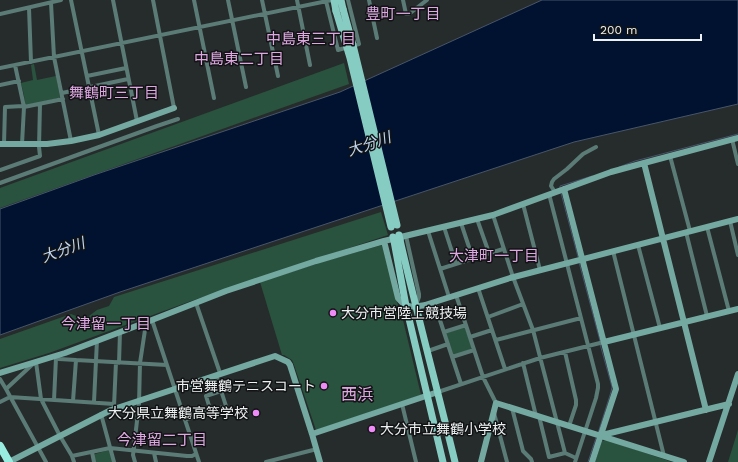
<svg xmlns="http://www.w3.org/2000/svg" width="738" height="462" font-family="'Work Sans','Noto Sans JP',sans-serif">
  <style>
    .green { fill: #29533e }
    .water { fill: #001230; stroke: #47556a }
    .lines { fill: none; stroke-linecap: round; stroke-linejoin: round }
    .stream { stroke: #47556a; stroke-width: 1 }
    .street { stroke: #5b7b76; stroke-width: 4 }
    .secondary { stroke: #74a9a1; stroke-width: 6 }
    .primary { stroke: #87ccc2; stroke-width: 7 }
    .highway { stroke: #98ede0; stroke-width: 8 }
    .primary-bridge { stroke: #87ccc2; stroke-width: 7 }
    .poi-dot { fill: #ef8bf7; stroke: #111314; stroke-width: 1.5 }
    .labels { text-anchor: middle; stroke-width: 3; stroke-linejoin: round; paint-order: stroke }
    .poi-label { font-size: 14px; fill: #eef1f2; stroke: #111314; text-anchor: start }
    .neighbourhood-label { font-size: 15px; fill: #dfa8e3; stroke: #111314 }
    .water-label { font-size: 15px; font-style: italic; fill: #c1d7f3; stroke: #111314 }
    .quarter-label { font-size: 16px; fill: #dfa8e3; stroke: #111314 }
  </style>
  <rect width="100%" height="100%" fill="#262c2c"/>
  <!-- green -->
  <path class="green" d="M344,63L349,84L0,208V188Z
    M34,64L37,80L56,76L60,97L59,98L27,105H25L24,95L21,83L33,80L31,65Z
    M381,212L388,235L191,301L49,353L0,368V339L71,314L79,317L89,316L97,310L109,306L114,297Z
    M382,245L397,302L403,320L421,395L316,430L293,362L292,360L284,355H282L260,282L325,261Z
    M464,327L465,328L472,348L471,349L454,355L453,354L446,334L447,333Z
    M738,430V462H728Z
    M607,440L672,462H595L602,441Z
    M109,450L110,451L113,462H95L94,455L95,454Z"/>
  <!-- water -->
  <path class="water" d="M542,0H738V104L574,142L120,292L0,335V209L94,175L340,92Z"/>
  <g class="lines">
    <!-- stream -->
    <path class="stream" d="M619,167L635,161L738,134
      M560,188V186L592,176
      M561,193L578,257
      M579,262L600,341
      M598,433L611,392L612,387L600,344
      M588,462L596,438"/>
    <!-- street -->
    <path class="street" d="M71,0L99,135
      M113,0L137,121
      M153,0L174,108
      M194,0L214,98
      M228,0L246,87
      M262,0L278,76
      M297,0L310,65
      M369,0L377,38
      M403,0L406,14H409L427,0
      M326,1L338,50L359,44L348,0
      M51,3L54,57L71,141
      M29,8L31,62
      M0,14L61,0
      M15,65L24,107L22,144
      M0,68L332,0
      M87,76L126,68
      M0,85L19,81
      M62,93L128,79
      M24,107L63,99
      M732,139L738,164
      M4,144L5,107L23,106
      M670,156L690,231
      M0,170L40,156L39,147L40,104
      M0,183L157,126L178,119
      M555,192L551,186L552,182L554,179L567,169L583,154L596,147
      M549,194L598,384V388L596,398L575,462
      M523,204L540,270
      M493,215L513,277L533,330L565,453
      M477,219L489,253
      M730,221L738,255
      M461,223L473,259
      M444,227L456,264
      M707,227L729,311
      M428,231L449,297
      M686,232L707,316
      M406,236L419,294V297L416,305
      M638,245L660,328
      M613,251L664,456
      M440,269L503,249
      M478,288L505,369
      M456,295L483,377L496,403
      M434,302L461,384
      M196,303L220,373
      M488,317L523,304
      M152,320L199,462
      M444,332L466,325
      M470,337L492,330
      M496,340L581,318
      M428,351L448,344
      M565,352L576,400V405L569,426
      M54,356L59,359L76,360L167,365
      M452,357L474,350
      M36,362L41,399L60,436L72,456L74,462
      M34,363L6,389L46,462
      M119,363L120,332
      M523,363L536,416
      M0,379L6,389
      M438,392L540,358L604,342
      M54,400L56,358
      M73,401L76,360
      M0,402L10,397L114,404
      M94,402L97,340
      M402,404L416,462
      M114,406L116,362
      M512,408L523,451L531,459L532,462
      M211,412L206,396L221,391
      M494,413L507,462
      M101,414L114,462
      M539,416L549,457L565,453L576,458
      M185,420L226,406L216,375
      M92,452L94,462
      M154,453L156,462
      M72,456L110,448L187,456H192L196,454
      M135,462L133,455L139,404L140,363L145,330L143,324
      M266,462L317,449"/>
    <!-- secondary -->
    <path class="secondary" d="M0,144H47L71,141L99,135L174,108
      M644,163L706,410
      M564,189L616,389L614,395L592,462
      M384,241L398,298C407,309 413,307 425,305L510,278L738,219
      M604,342L738,309
      M0,373L65,353L152,320L226,291L316,261L384,241L493,215L611,172L644,163L738,138
      M312,434L438,392
      M602,435L729,404
      M9,462L111,410L275,356L288,362L290,365L312,434L320,462
      M481,462L496,403L684,462
      M709,462L738,374"/>
    <!-- primary -->
    <path class="primary" d="M334,0L336,11
      M341,0L343,9
      M400,240C417,314 437,388 455,462
      M394,241L406,306L443,462"/>
    <!-- highway -->
    <path class="highway" d="M0,446L9,462"/>
    <!-- primary-bridge -->
    <path class="primary-bridge" d="M343,9L353,45L397,225
      M336,11L350,58L391,227
      M399,235L400,240
      M393,237L394,241"/>
  </g>
  <!-- markers -->
  <g class="poi-dot">
    <circle cx="333" cy="313" r="4"/>
    <circle cx="324" cy="386" r="4"/>
    <circle cx="256" cy="413" r="4"/>
    <circle cx="372" cy="429" r="4"/>
  </g>
  <g class="labels">
    <!-- poi labels -->
    <g class="poi-label">
      <text x="341" y="318">大分市営陸上競技場</text>
      <text x="316" y="391" text-anchor="end">市営舞鶴テニスコート</text>
      <text x="248" y="418" text-anchor="end">大分県立舞鶴高等学校</text>
      <text x="380" y="434">大分市立舞鶴小学校</text>
    </g>
    <!-- neighbourhood labels -->
    <g class="neighbourhood-label">
      <text x="403" y="19">豊町一丁目</text>
      <text x="311" y="44">中島東三丁目</text>
      <text x="239" y="64">中島東二丁目</text>
      <text x="114" y="98">舞鶴町三丁目</text>
      <text x="494" y="261">大津町一丁目</text>
      <text x="106" y="329">今津留一丁目</text>
      <text x="162" y="445">今津留二丁目</text>
    </g>
    <!-- water labels -->
    <g class="water-label">
      <text transform="translate(369 144) rotate(-19)" y="5">大分川</text>
      <text transform="translate(63 250) rotate(-20)" y="5">大分川</text>
    </g>
    <!-- quarter labels -->
    <g class="quarter-label">
      <text x="357" y="400">西浜</text>
    </g>
  </g>
  <!-- scale -->
  <path d="M594 34v6h107v-6" fill="none" stroke="#eef1f2" stroke-width="2"/>
  <text x="600" y="34" font-size="12" fill="#eef1f2" stroke="#111314" stroke-width="3" paint-order="stroke">200 m</text>
</svg>
